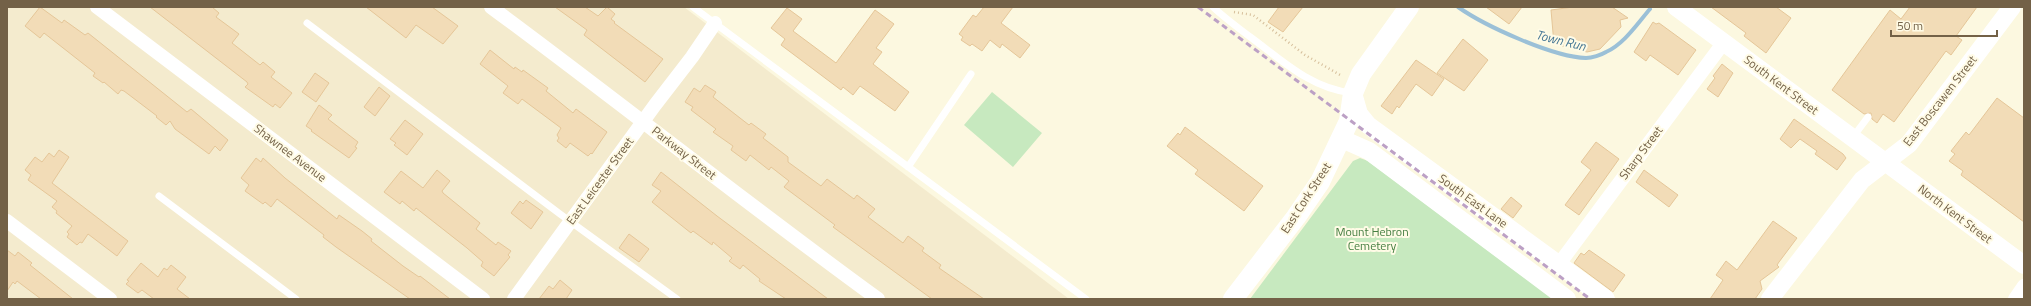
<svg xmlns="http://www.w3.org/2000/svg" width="2031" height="306" font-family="'Titillium Web',sans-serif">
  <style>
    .residential { fill: #f4ebce }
    .green { fill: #c7e9bf }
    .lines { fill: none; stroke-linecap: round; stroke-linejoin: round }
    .stream { stroke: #9bc0d7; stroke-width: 4 }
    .building { fill: #f2dcb7; stroke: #e5c698 }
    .path { stroke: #d6bf9b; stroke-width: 2.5; stroke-dasharray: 1 3; stroke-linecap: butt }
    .service { stroke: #fff; stroke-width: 7 }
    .minor { stroke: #fff; stroke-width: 14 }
    .tertiary { stroke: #fff; stroke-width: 18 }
    .secondary { stroke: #fff; stroke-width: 20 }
    .rail { stroke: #bca0c5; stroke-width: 3; stroke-dasharray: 6 4; stroke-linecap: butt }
    .labels { text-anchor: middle; stroke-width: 4; stroke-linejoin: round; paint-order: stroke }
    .street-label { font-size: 12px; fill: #736147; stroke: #fffbe6 }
    .park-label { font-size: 12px; fill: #467f42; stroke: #fffbe6 }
    .water-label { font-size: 13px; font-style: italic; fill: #467795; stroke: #fffbe6 }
  </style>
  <rect width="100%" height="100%" fill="#fcf8e0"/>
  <!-- residential -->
  <path class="residential" d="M7,7H684L1069,299H7Z"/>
  <!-- green -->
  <path class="green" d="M992,92L1042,133L1013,167L964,125Z
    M1360,158L1368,161L1553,299H1250L1353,161Z"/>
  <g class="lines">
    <!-- stream -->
    <path class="stream" d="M1458,7C1485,26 1553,57 1586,58C1592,58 1601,55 1606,52C1624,44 1637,24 1650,9"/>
  </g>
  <!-- building -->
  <path class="building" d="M40,7L62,23L64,20L85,35L88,33L187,112L191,109L228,140L220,151L215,146L209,154L175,129L170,121L166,125L156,117L157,116L124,91L121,90L118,94L104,82L103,83L93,76L95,73L44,33L40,38L25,26Z
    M150,7H212L219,13L216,17L239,34L232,43L260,65L263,62L275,72L271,77L292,93L280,108L275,104L273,107L245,87L248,84L247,82Z
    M366,7H432L458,26L443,44L416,25L406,38Z
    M555,7H585L598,16L607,7L615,14L611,19L615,22L614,23L663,59L645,82L584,35L587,30Z
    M984,7H1013L1001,23L1030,45L1020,58L1002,44L1000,48L990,40L982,51L972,44L970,46L961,40L963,37L959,34L973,15L976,17Z
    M1279,7H1303L1283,32L1268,22Z
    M1486,7H1522L1509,24Z
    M1573,7H1612L1628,18L1620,20L1621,27L1600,49L1587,52L1554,44L1551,10Z
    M1711,7H1776L1791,18L1766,53L1744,36L1746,33Z
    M1910,7H1977L1956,36L1962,40L1951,55L1946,51L1894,122L1883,114L1877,123L1872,119L1871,113L1864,114L1832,90L1890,10L1901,19Z
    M787,8L802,19L793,31L836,63L875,10L894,24L876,48L882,52L873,64L909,92L895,111L860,86L853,95L843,87L841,90L781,45L785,39L771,28Z
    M1653,22L1656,24L1659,23L1696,50L1678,75L1650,55L1646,61L1634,52Z
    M1463,39L1488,60L1464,91L1437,73Z
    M490,50L514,69L515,67L522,72L523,70L548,88L546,91L573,113L576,109L607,132L592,154L591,153L588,156L570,143L566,148L557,141L559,138L557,135L561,128L522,99L518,104L503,93L508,86L480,64Z
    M1416,60L1444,79L1432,96L1416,84L1399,108L1397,106L1392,114L1381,106Z
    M1722,64L1733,73L1718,97L1707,89L1715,78L1713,76Z
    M315,73L329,83L316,102L302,92Z
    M705,85L716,92L713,97L749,125L751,123L766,134L763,138L788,157V162L821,186L827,179L854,199L857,195L875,209L868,217L903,243L908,236L924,248L922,251L941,265L939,268L984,299H932L833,227L835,225L784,187L789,181L771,167L769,170L750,155L746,161L731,150L733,146L713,132L716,129L691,110L693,107L685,102L694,88L700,92Z
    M379,87L390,96L375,116L364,107Z
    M1997,98L2024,118V222L1961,175L1963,171L1949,161L1955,154L1951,151L1966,132L1969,135Z
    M319,105L332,115L328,119L358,142L355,147L357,148L349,158L311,131L312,130L306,126Z
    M1794,119L1843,154L1846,158L1837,170L1815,154L1817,151L1800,139L1791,148L1780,139Z
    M405,120L423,134L407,155L394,145L396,143L390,139Z
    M1185,127L1263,186L1244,211L1195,174L1198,170L1167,146L1178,133L1180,135Z
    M1596,142L1619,159L1579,215L1565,205L1591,170L1581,162Z
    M59,150L69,157L52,183L128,241L117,256L88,234L82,243L80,242L77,245L67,237L69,234L67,232L72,226L56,213L57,211L52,207L57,201L28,180L31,175L25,170L35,157L42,162L49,153L54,157Z
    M256,158L261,162L263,158L285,178L337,219L339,215L362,231L372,239L371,241L403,266L419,277L420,276L450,299H410L336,247L323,237L324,235L277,199L271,207L265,202L263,204L245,191L249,185L241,178Z
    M437,170L450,181L442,191L443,193L480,223L476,229L496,245L498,242L511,251L508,255L510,257L494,276L481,266L483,262L467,248L416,208L414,211L402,201L400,204L384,192L401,171L423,188Z
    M1644,170L1678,195L1669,207L1636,182Z
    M661,172L717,216L828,299H786L759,281L760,279L743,265L740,269L729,261L732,258L713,242L712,245L693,231L691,233L652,202L661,191L652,185Z
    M1511,197L1522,206L1513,218L1501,209Z
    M526,200L543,212L531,229L511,213L520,201L523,204Z
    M1773,221L1797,238L1779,262L1777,265L1779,267L1760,281L1762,289L1755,299H1710L1723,280L1716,275L1726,261L1737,270Z
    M629,234L649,249L639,262L619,248Z
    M7,250L15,256L18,252L32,263L30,265L73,299H41L17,281L15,284L13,282L7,291Z
    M1589,250L1625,275L1613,292L1574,263L1581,253L1584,255Z
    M141,263L158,277L164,268L167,270L171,265L186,277L177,289L190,299H154L142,290L138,293L126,284L129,281L127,280Z
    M560,280L572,290L566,299H539L549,286L553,289Z"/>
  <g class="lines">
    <!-- path -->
    <path class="path" d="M1234,12L1253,15L1305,55L1342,76"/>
    <!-- service -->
    <path class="service" d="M693,7L1086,299
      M1213,7C1228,21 1245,33 1261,45C1289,67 1316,89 1352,93
      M307,23L560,214L677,299
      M1853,137L1868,117
      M908,167L971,74
      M159,196L296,299"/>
    <!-- minor -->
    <path class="minor" d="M97,7L483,299
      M491,7C621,103 747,204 878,299
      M7,221L110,299
      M1559,264L1724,42
      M514,299L655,105L692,57L715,23
      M2015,299L2024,286"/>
    <!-- tertiary -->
    <path class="tertiary" d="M1676,7L2024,265
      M1353,93L1359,114L1368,125L1606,299
      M1342,139L1369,151L1567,299
      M1770,299L1862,180L1909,144L2012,7"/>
    <!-- secondary -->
    <path class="secondary" d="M1233,299L1296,217L1320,182L1349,121L1353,93L1361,74L1409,7"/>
    <!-- rail -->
    <path class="rail" d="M1198,7L1590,299"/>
  </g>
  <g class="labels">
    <!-- street labels -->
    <g class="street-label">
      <text transform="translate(1781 85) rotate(37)" y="4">South Kent Street</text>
      <text transform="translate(1940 101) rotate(-52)" y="4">East Boscawen Street</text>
      <text transform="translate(290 153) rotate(37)" y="4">Shawnee Avenue</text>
      <text transform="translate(684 153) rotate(38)" y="4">Parkway Street</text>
      <text transform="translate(1641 153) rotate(-53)" y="4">Sharp Street</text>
      <text transform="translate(600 181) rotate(-54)" y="4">East Leicester Street</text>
      <text transform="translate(1306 198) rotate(-57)" y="4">East Cork Street</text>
      <text transform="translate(1473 201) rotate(36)" y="4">South East Lane</text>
      <text transform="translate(1955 214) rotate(37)" y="4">North Kent Street</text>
    </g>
    <!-- park labels -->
    <g class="park-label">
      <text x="1372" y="236">Mount Hebron<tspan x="1372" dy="14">Cemetery</tspan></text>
    </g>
    <!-- water labels -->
    <g class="water-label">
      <text transform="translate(1561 40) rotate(14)" y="5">Town Run</text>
    </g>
  </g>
  <!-- border -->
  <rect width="2031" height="306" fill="none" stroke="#736147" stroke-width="16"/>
  <!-- scale -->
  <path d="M1891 30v6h106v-6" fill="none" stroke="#736147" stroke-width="2"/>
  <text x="1897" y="30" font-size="12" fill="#736147" stroke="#fffbe6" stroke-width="3" paint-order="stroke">50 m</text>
</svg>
